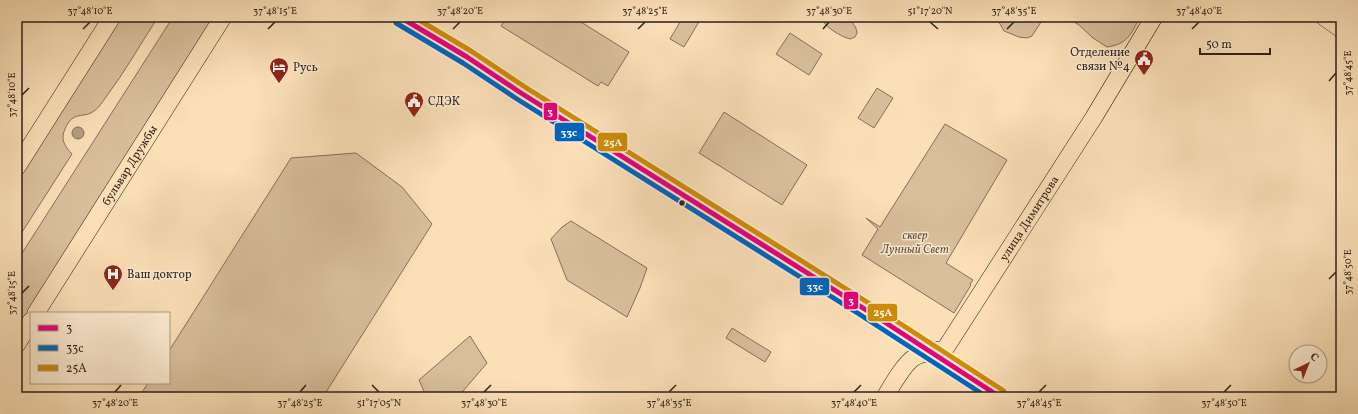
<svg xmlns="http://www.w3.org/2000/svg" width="1358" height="414" font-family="Vollkorn,serif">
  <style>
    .green { fill: #d8bf9c; stroke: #82705c }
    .water { fill: #b59e82; stroke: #7e6c59 }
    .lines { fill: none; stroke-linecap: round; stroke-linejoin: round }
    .major-casing { stroke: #2c211b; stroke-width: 18 }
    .major { stroke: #fbdfb7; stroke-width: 17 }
    .bus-1-casing { stroke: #fcead0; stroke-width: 8 }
    .bus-2-casing { stroke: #fcead0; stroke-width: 8 }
    .bus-3-casing { stroke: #fcead0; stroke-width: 8 }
    .bus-1 { stroke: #e5007d; stroke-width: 5 }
    .bus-2 { stroke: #0065bd; stroke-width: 5 }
    .bus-3 { stroke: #ce8b05; stroke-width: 5 }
    .ticks { fill: none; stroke: #2c211b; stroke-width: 1.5 }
    .bus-dot { fill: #2c211b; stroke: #fcead0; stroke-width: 1.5 }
    .labels { text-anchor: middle; stroke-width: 3; stroke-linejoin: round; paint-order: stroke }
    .poi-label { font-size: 12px; fill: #2c211b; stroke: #fcead0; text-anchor: start }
    .street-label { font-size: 12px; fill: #2c211b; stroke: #fcead0 }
    .park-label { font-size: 12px; font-style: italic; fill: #605042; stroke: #fcead0 }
    .line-badge { stroke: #fcead0; stroke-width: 1.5 }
    .badge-label { font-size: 11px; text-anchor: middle; font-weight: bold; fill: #fff }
    .neatline { fill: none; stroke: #2c211b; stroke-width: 1.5 }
    .ticks-label { font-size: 10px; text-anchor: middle; fill: #2c211b }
  </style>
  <rect width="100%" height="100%" fill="#fbdfb7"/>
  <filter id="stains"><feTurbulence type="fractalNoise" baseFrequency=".005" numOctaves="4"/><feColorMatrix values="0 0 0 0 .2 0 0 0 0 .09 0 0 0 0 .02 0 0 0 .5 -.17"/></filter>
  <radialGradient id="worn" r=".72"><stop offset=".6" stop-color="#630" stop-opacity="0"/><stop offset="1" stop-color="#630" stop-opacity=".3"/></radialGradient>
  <!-- green -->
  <path class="green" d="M117,17H158C141,43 125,72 106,97C103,101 99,108 94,111C83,119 73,110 65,129C60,139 65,147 72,154L17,240V176Z
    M173,17H214L17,330V261Z
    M507,17H573L629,52L608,86L601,82L598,86L501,26Z
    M683,17H695L700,20L684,47L670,39Z
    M821,17C834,17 855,15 857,33L855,37L850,39C840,36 824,27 821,17Z
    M996,17H1049L1041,22L1032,36L1027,38L1019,37L1004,31Z
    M1070,17H1140C1131,34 1128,44 1107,47L1093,38L1079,25L1071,20Z
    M790,33L822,54L809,75L776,54Z
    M877,88L893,98L874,128L858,118Z
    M724,112L807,165L782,205L699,153Z
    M945,124L1007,160L946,263L973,280L970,284L971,285L954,313L862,255L878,229L866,218L880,227Z
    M356,153L402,187L432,224L323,397H139L148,383H169V351L291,158Z
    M571,221L647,268L640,288L627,317L567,280L551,239L562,227Z
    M732,328L771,352L765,362L726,338Z
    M470,336L487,363L458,397L426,396L419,380Z"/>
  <!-- water -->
  <path class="water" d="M72 133a6 6 0 1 1 12 0a6 6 0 1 1-12 0Z"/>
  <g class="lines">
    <defs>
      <g id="major">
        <path d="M400,17L467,57L521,93L863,308L1000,397"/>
        <path d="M1324,17L1341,29"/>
        <path d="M17,167L112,17"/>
        <path id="s1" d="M36,313L223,17"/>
        <path d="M17,344L31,321"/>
        <path id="s2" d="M885,397C891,387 905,362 915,357C924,352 935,351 945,349L1094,117L1154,17"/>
      </g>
    </defs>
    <!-- major casing -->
    <use href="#major" class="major-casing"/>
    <!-- major -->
    <use href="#major" class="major"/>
    <defs>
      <path id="bus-1" d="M400,17L467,57L521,93L863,308L1000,397"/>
      <path id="bus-2" d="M396,23L463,63L517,99L859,314L987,397"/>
      <path id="bus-3" d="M414,17L471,51L525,87L867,302L1004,391"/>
    </defs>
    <!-- bus-1 casing -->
    <use href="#bus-1" class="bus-1-casing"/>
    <!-- bus-2 casing -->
    <use href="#bus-2" class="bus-2-casing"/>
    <!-- bus-3 casing -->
    <use href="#bus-3" class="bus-3-casing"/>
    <!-- bus-1 -->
    <use href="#bus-1" class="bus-1"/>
    <!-- bus-2 -->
    <use href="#bus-2" class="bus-2"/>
    <!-- bus-3 -->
    <use href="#bus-3" class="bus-3"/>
  </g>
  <!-- ticks -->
  <path class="ticks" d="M930,22L938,29M83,29L90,22M268,29L275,22M453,29L460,22M638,29L645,22M823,29L829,22M1007,29L1014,22M1192,29L1199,22M1329,81L1336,73M22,95L29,88M1329,279L1336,272M22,293L29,286M372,385L379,392M115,392L121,385M300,392L306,385M484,392L491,385M669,392L676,385M854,392L861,385M1039,392L1046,385M1224,392L1231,385"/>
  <!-- icons -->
  <defs>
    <symbol id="civic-pin" viewBox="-11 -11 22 30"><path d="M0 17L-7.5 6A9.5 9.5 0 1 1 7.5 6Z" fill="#8f2418" stroke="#fcead0"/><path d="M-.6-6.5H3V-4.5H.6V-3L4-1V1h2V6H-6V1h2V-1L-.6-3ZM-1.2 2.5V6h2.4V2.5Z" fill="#fff"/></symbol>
    <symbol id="hotel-pin" viewBox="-11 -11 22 30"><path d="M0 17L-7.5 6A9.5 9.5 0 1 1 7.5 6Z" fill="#8f2418" stroke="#fcead0"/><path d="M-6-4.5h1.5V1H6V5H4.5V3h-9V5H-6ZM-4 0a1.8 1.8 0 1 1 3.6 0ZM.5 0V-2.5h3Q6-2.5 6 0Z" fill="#fff"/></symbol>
    <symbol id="hospital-pin" viewBox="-11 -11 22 30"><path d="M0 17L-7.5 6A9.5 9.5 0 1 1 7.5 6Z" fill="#8f2418" stroke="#fcead0"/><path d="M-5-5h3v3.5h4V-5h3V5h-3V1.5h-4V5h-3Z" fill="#fff"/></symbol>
  </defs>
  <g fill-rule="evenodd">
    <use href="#civic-pin" x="1133" y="48" width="22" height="30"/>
    <use href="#hotel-pin" x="268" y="56" width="22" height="30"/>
    <use href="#civic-pin" x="403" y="90" width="22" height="30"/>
    <use href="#hospital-pin" x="102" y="263" width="22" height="30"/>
  </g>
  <!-- markers -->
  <circle class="bus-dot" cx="682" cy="203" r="3.5"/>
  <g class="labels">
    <!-- poi labels -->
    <g class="poi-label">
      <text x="1130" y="56" text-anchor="end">Отделение<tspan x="1130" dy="14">связи №4</tspan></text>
      <text x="293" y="71">Русь</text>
      <text x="428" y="105">СДЭК</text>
      <text x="127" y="278">Ваш доктор</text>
    </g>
    <!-- street labels -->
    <g class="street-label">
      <text dy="4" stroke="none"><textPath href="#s1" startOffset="175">бульвар Дружбы</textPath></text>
      <text dy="4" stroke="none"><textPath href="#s2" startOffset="237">улица Димитрова</textPath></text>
    </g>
    <!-- park labels -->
    <g class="park-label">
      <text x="915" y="239">сквер<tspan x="915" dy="14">Лунный Свет</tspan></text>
    </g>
  </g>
  <g class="line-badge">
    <rect x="543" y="102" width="15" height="19" rx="4" fill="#e5007d"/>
    <rect x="554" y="122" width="31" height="20" rx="4" fill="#0065bd"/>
    <rect x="597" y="132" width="31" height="20" rx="4" fill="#ce8b05"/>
    <rect x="799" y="277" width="31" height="19" rx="4" fill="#0065bd"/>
    <rect x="843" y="291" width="16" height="19" rx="4" fill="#e5007d"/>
    <rect x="867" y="303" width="31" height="19" rx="4" fill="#ce8b05"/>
  </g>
  <g class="badge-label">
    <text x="550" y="115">3</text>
    <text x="569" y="136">33с</text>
    <text x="613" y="146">25А</text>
    <text x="815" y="290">33с</text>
    <text x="851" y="304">3</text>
    <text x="883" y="316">25А</text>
  </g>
  <!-- margin -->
  <rect width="1358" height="414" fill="none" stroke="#fbdfb7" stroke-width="44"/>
  <!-- legend -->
  <rect x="30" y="312" width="140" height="72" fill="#fcead0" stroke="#a99a88"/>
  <rect x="38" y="325" width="20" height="6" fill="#e5007d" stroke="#a99a88"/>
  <text x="66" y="332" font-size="12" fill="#2c211b">3</text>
  <rect x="38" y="345" width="20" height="6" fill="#0065bd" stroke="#a99a88"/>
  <text x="66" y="352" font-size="12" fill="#2c211b">33с</text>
  <rect x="38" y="365" width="20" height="6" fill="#ce8b05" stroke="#a99a88"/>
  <text x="66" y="372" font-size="12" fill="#2c211b">25А</text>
  <!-- north arrow -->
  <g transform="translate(1308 364) rotate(43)"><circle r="19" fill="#fcead0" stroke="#a99a88"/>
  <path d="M0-3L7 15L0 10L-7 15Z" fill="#8f2418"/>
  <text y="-6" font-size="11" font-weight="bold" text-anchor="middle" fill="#2c211b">С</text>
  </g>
  <!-- scale -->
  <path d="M1200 48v6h70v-6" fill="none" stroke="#2c211b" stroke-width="2"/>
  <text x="1206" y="48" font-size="12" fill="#2c211b" stroke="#fcead0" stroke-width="3" paint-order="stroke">50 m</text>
  <rect x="22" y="22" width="1314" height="370" class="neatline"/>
  <g class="ticks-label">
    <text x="90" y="14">37°48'10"E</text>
    <text x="275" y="14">37°48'15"E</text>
    <text x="460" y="14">37°48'20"E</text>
    <text x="645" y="14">37°48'25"E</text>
    <text x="829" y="14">37°48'30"E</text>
    <text x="930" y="14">51°17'20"N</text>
    <text x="1014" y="14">37°48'35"E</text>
    <text x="1199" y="14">37°48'40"E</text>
    <text transform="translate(1347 73) rotate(-90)" y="4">37°48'45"E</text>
    <text transform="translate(11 95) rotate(-90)" y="4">37°48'10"E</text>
    <text transform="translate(1347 272) rotate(-90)" y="4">37°48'50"E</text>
    <text transform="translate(11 293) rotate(-90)" y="4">37°48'15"E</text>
    <text x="115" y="406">37°48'20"E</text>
    <text x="300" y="406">37°48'25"E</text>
    <text x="379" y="406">51°17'05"N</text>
    <text x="484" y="406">37°48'30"E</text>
    <text x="669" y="406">37°48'35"E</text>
    <text x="854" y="406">37°48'40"E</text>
    <text x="1039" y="406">37°48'45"E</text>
    <text x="1224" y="406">37°48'50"E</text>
  </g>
  <rect width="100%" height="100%" filter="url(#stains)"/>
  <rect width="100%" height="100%" fill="url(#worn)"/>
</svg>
